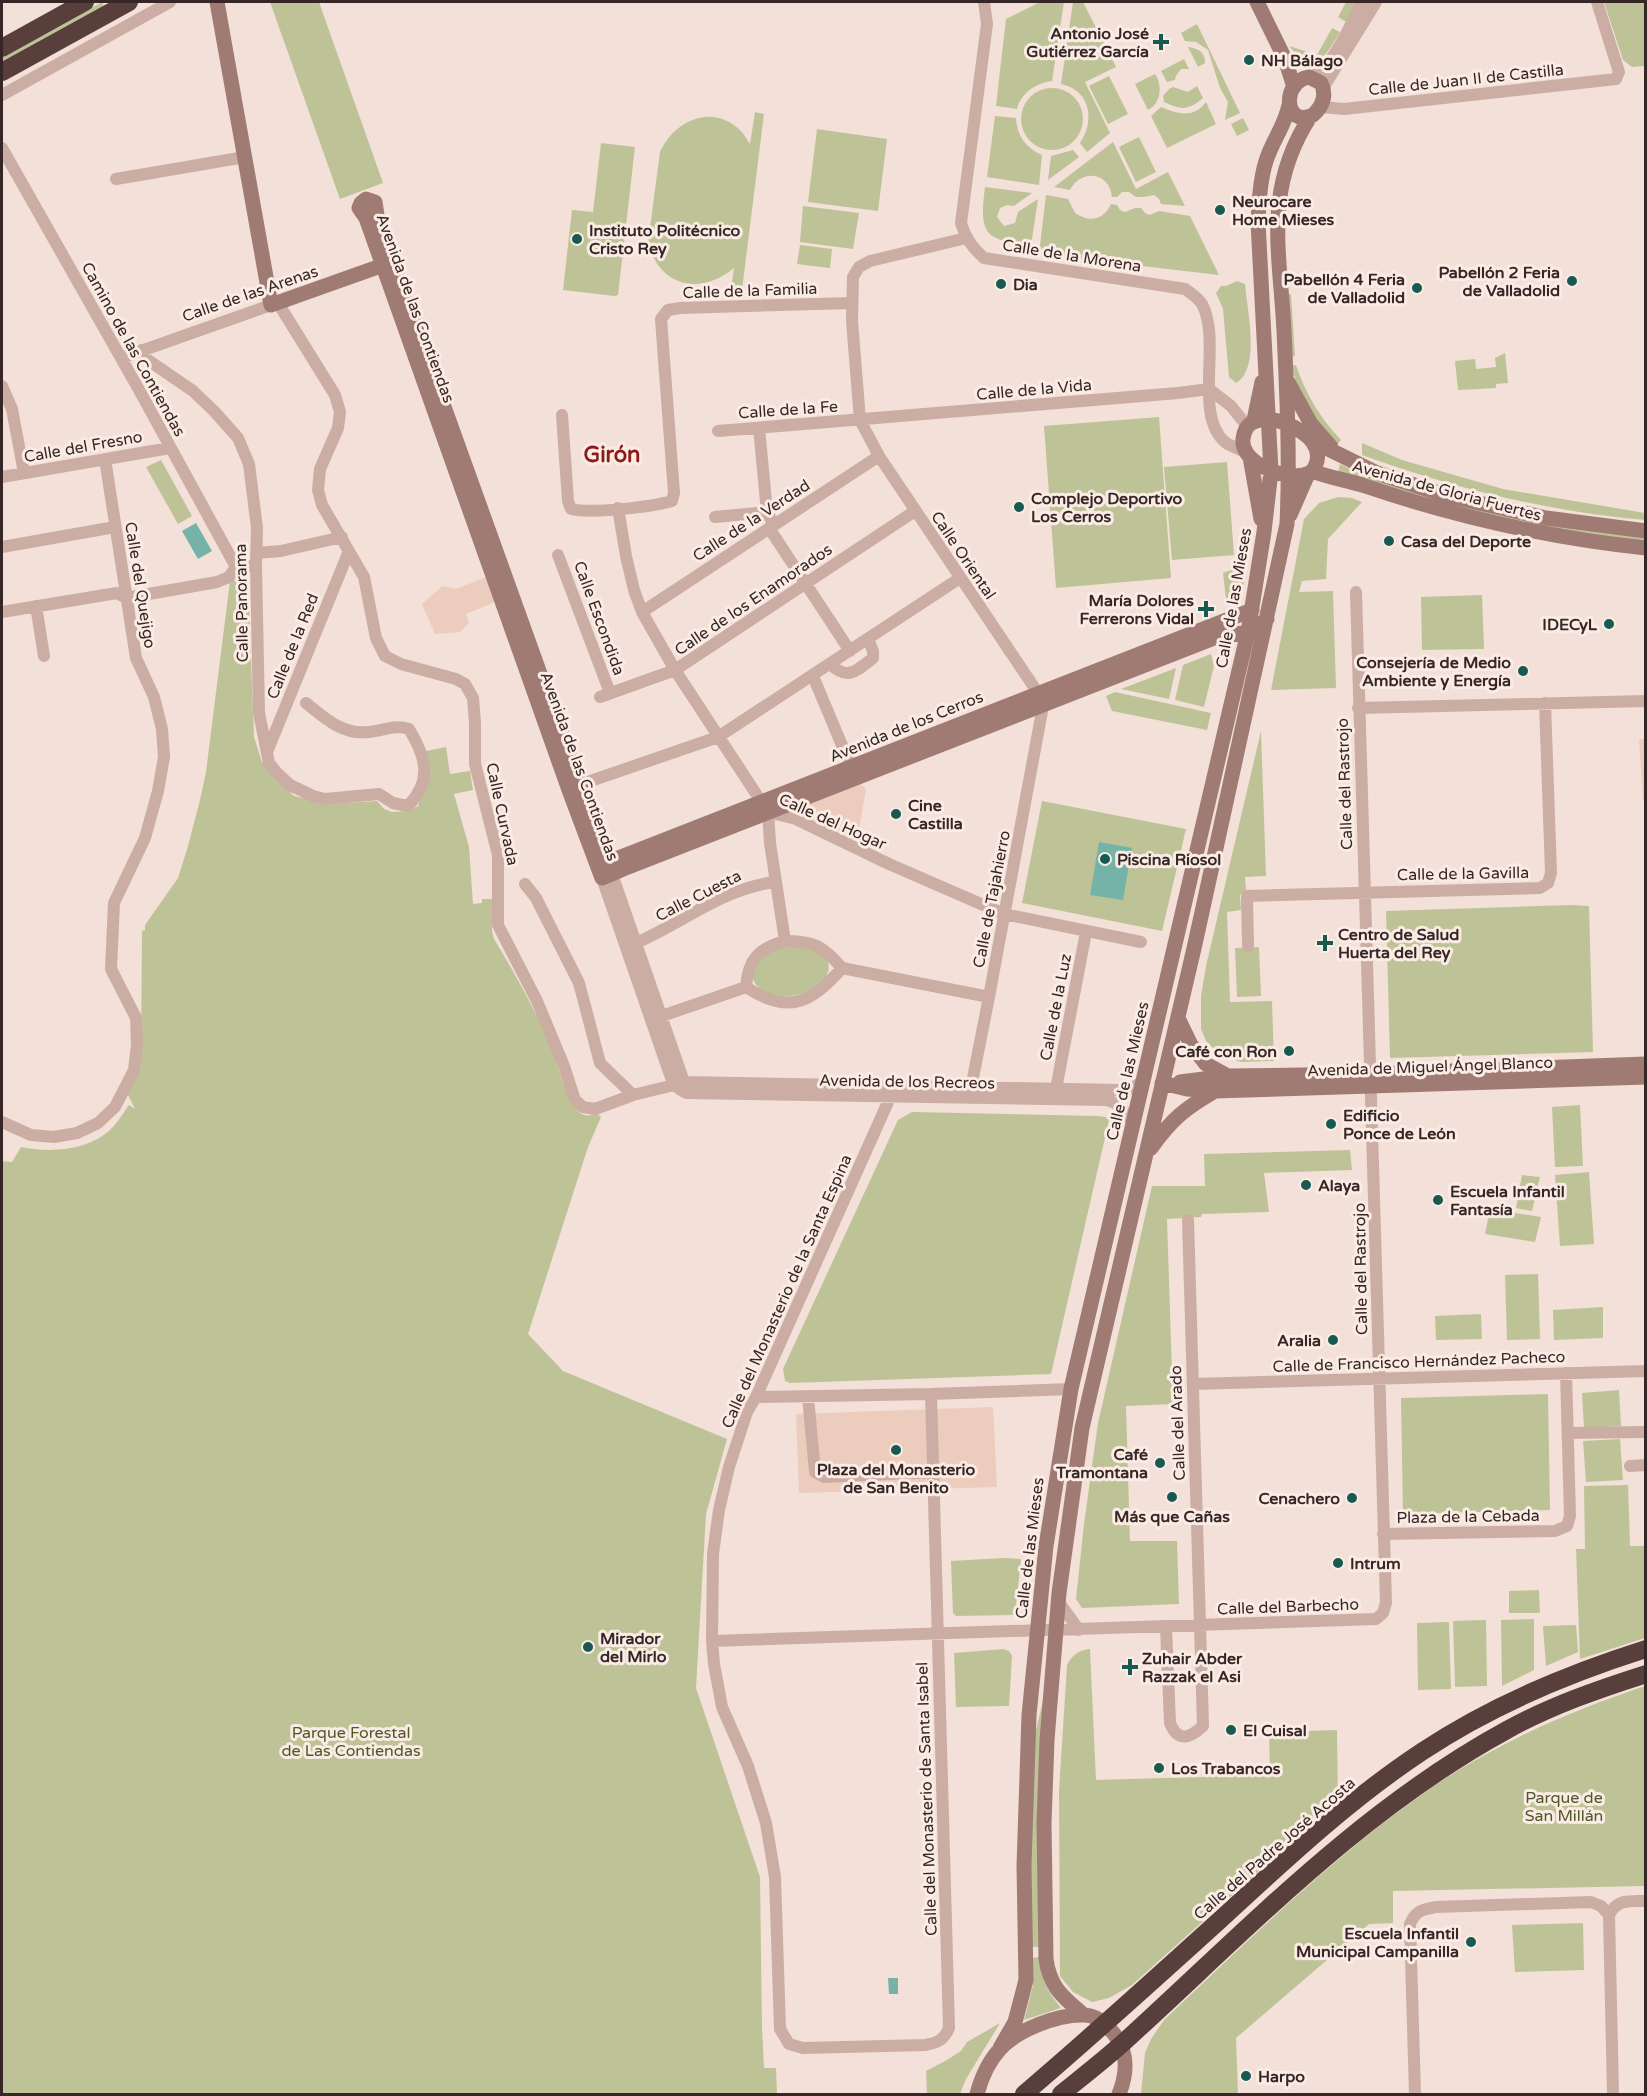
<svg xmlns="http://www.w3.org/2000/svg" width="1647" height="2096" font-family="'Varela Round',sans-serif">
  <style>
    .green { fill: #bec397 }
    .plaza { fill: #eccdbd }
    .water { fill: #75b2a7 }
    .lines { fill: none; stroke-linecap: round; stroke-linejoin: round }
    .street { stroke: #ccada3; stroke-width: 12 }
    .secondary { stroke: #9f7b74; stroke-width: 15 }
    .highway { stroke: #583f3c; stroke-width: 18 }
    .poi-dot { fill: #185a51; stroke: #faebe4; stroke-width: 2 }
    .labels { text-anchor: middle; stroke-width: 6; stroke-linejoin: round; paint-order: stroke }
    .poi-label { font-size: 16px; font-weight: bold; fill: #362726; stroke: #faebe4; text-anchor: start }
    .street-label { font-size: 16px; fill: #362726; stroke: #faebe4 }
    .park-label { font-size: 16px; fill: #4f5628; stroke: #faebe4 }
    .district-label { font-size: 22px; font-weight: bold; fill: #8b1b19; stroke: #faebe4 }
  </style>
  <rect width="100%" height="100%" fill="#f3e0d8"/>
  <!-- green -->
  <path class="green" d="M102,2L104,7L2,65V57Z
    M270,2H319L383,183L340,199Z
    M1040,2H1064L1052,81C1036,83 1021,93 1017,109L996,106L1006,19Z
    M1073,2H1083L1116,67L1085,82L1110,133L1087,152L1080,143C1095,120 1091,91 1061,84Z
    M1346,2H1357L1346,22L1338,17Z
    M1604,2H1645V66L1632,67L1623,60Z
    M1197,24L1240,113L1225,120L1228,102L1220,88L1208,50L1196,42L1185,41L1181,33Z
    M1332,28L1340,32C1326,57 1314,76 1289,46L1317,55Z
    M1188,47C1197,48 1206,52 1205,63L1198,67Z
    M1184,59L1189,69H1181L1176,76L1175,80L1167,82L1161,71Z
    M1155,74C1163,85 1161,104 1148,110L1135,84Z
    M1109,76L1128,114L1108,124L1089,86Z
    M1197,86L1203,98C1188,111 1181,110 1164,102L1163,96L1169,89L1173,87L1188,92Z
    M1021 119a31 31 0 1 1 62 0a31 31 0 1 1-62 0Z
    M1206,102L1216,124L1167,148L1151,116L1161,107C1178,114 1193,119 1206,102Z
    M755,112L764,114L742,290L731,289L734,268C700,296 660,287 648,243L660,152C674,120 714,102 742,132C745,136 747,140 750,144Z
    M995,116L1016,118C1017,136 1026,148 1042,155L1039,185L987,177Z
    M1243,118L1249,130L1237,136L1231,124Z
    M817,129L887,139L878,211L808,202Z
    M1139,137L1156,172L1136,182L1119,147Z
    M1113,142L1136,189L1168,172L1185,206L1161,204L1159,199L1154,195L1144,197H1136L1129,192H1122L1117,197H1112C1110,172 1081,168 1070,190L1054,187Z
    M601,143L635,147L618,295L614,296L563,290L572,210L593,212Z
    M1073,150L1079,157L1048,180L1051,156Z
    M985,187L1032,193L1014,206L1007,205L1000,208L997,217L1004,226L1015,223L1018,212L1038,199L1031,246C984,239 979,235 985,187Z
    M1046,195L1068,199L1075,213C1089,223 1104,220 1111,204L1117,205L1120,210L1125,212L1135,208H1141L1145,213L1150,215L1159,211L1190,216L1219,275L1039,254Z
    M803,206L859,213L853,249L800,242Z
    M800,245L832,249L830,268L797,264Z
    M1237,281L1245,284C1247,310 1261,368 1236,383L1229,377L1223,309L1216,293L1221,286H1226Z
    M1291,294L1295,356L1290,357L1285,295Z
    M1505,353L1508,383L1496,384V388L1458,390L1455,361L1475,359L1476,369L1496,367L1495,358Z
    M1296,365C1305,393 1320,418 1341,440L1337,445C1318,427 1296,392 1292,366Z
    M1159,417L1171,578L1056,588L1044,426Z
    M1362,443L1402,460L1503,489L1645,513V520C1546,511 1456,489 1362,455Z
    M161,460L192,516L178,524L146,467Z
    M1227,462L1234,555L1172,560L1164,467Z
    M1340,464L1363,475L1417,492L1645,536V542L1506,521L1338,472Z
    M1338,497L1352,498L1362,502L1328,539L1326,579L1302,581L1299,592L1333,591L1336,688L1271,690L1304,519L1319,503Z
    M1247,564C1245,579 1244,596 1229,604L1226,599L1223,573Z
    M248,579L254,737L262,762L294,796L330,804L377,801L384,809L392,812L409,811L418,806L429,772L426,751L446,747L450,774L470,771L473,790L454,794L469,847L473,904L482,903V899H492V931L494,939C516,975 536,1011 552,1050C558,1065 566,1098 577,1110C583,1117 590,1116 598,1114L601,1117L588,1147L528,1334L563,1371L727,1439L706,1514L696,1688L760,1877L762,2028L764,2068H776L777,2094H2V1161L12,1162L21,1147C50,1153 89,1151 112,1128C118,1122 123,1113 129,1105L135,1109L127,1093L141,1057L142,931L145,930V925L178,878L188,846L200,800L206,772L230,581Z
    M1482,595L1484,649L1422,650L1421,597Z
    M1211,654L1214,666L1204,707L1175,700L1183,665Z
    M1176,668L1169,699L1121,689Z
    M1115,692L1211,713L1207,730L1112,711L1106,696Z
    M1261,731L1266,876L1245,877L1246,890L1240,895L1241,910L1227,912L1230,1002L1272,1001L1274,1061L1241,1062L1220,1055L1206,1041L1201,1029V996L1206,966Z
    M1042,801L1186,829L1162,931L1022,903Z
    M1571,905L1589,906L1593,1052L1390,1058L1386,911Z
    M786,946H807L827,959C841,993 762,1014 752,976C760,954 765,953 786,946Z
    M1259,947L1261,996L1237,997L1235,948Z
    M1580,1105L1583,1166L1555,1167L1552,1107Z
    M912,1112L1098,1116L1105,1117L1109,1120L1051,1374L790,1383L785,1381L783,1369L898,1120Z
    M1350,1150L1352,1170L1264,1173L1269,1212L1202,1214L1201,1217L1167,1219L1173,1404L1126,1406L1130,1541H1177L1179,1604L1082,1608L1076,1599L1084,1524L1098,1423L1152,1186H1205L1204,1154Z
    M1589,1172L1594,1244L1560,1246L1555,1175Z
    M1522,1175L1540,1177L1532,1211L1516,1208Z
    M1490,1209L1541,1217L1535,1242L1485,1234Z
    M1538,1274L1540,1339L1507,1340L1505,1275Z
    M1603,1307V1338L1554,1340L1553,1310Z
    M1481,1314L1482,1339L1436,1340L1435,1316Z
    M1619,1390L1621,1426L1584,1428L1582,1393Z
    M1548,1394L1550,1510L1403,1514L1401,1398Z
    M1620,1439L1623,1480L1586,1482L1583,1441Z
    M1628,1485L1630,1546H1645V1638L1580,1659L1576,1549H1585L1584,1486Z
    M1004,1558L1021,1559L1015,1615L956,1616L953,1613L951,1561Z
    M1539,1590L1540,1613H1509V1591Z
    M1534,1619V1670L1502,1686L1501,1620Z
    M1486,1620L1487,1686L1455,1687L1453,1621Z
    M1449,1622L1451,1689L1418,1690L1417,1623Z
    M1576,1625L1578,1652L1546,1666L1543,1626Z
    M1004,1649L1009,1651L1012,1656L1009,1706L956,1707L954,1653Z
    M1090,1649L1096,1780L1270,1775L1269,1732L1337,1730L1338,1800L1132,1985L1109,1998L1092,2002L1073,1992L1060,1976L1059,1791L1067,1665C1072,1655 1079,1650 1090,1649Z
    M1645,1686V1886L1393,1891V1923L1369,1924L1236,2038L1238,2094H1141L1145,2053L1151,2039L1164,2020C1247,1942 1328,1861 1421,1795C1488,1747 1567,1712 1645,1686Z
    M1044,1696L1040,1947H1030V1844L1034,1739Z
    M1583,1923L1584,1970L1515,1972L1512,1925Z
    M1039,1957C1042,1981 1046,1989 1061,2008L1024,2020L1033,1985L1032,1958Z
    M1000,2023L966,2079L960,2094H927L926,2071L947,2060L961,2051L967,2042Z"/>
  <!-- plaza -->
  <path class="plaza" d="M486,577L495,602L466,614L469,623L460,632L435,634L422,604L442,586L456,589Z
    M1639,739H1645V800H1643Z
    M860,783L866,789L858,835L853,838L803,815L804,806Z
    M993,1407L997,1487L799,1493L796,1414Z"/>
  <!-- water -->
  <path class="water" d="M196,523L212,551L198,559L182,531Z
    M1099,842L1132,848L1123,900L1090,895Z
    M888,1978H898V1994H889Z"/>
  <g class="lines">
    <!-- street -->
    <path class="street" d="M984,2L987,24L961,223C966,239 972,247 984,258L1185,289C1191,293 1198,298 1202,304C1222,341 1193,415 1225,442C1230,446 1239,449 1246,452
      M1312,77C1336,62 1349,27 1362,2
      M1323,88L1376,2
      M2,95L170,2
      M1320,107L1344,109L1616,79L1619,72L1597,2
      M2,148L138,388L236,567
      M116,179L245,157
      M966,238L870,261L859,267L853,277L852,321L860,420L879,456L1038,693L1043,706L989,997L969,1098
      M278,303L335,395L340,412L338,428L320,469L318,490L322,505L364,577L376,638L385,656L401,664L456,679L465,684L473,698L475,723V764L498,855V925L537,1001L564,1066L575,1100L583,1107L595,1109L633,1095L674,1085
      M141,350L145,358L193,391L214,411L238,438L249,464L257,528L256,565L259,713L269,763L277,773L290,785L313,796L325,799L379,794L393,803L408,806C433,780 426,757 409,729C394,724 384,731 368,732C342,735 325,718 306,703
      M121,358L271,305
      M2,386L12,409L24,473
      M562,415L568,501L571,509C591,514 651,507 672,501L674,493L661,319L668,310L680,308L852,303
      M759,428L767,512L774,525
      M718,431L1178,393L1209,389L1231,406L1247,426
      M2,477L170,448
      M618,508L626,556L634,590L642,612L675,670L768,812L796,819L889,864L1004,914L1141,942
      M715,517L767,512
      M769,528L850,651
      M2,547L115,527
      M257,553L281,551L342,537
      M558,555L610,693
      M36,606L44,656
      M2,612L117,593L126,598L217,582L229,577L236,567L256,565
      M642,612L879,456
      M830,664C848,681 856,671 873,658V651L868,639
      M813,676L851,767
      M600,697L675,670L915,511
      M1358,708L1646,701
      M267,752L349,551
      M579,785L718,737L960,578
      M768,812L770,843L785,941
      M612,874L684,1082L1119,1090L1129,1089L1142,1082
      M602,878L669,1072C673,1083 676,1089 687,1093L1105,1100C1119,1101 1125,1113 1133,1123
      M525,884L536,898L579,983L600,1063L633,1095
      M785,941C814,941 823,946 842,968C812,1003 788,1015 746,987C748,959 759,948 785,941Z
      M636,943C682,923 726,887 776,882
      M1248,946L1247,896L1540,888L1548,883L1551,873L1545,703
      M842,968L989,997
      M662,1016L746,987
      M893,1086L888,1102L756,1397L747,1412L729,1467L719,1510L713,1554L712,1641L714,1664L722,1707L748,1766L766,1823L775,1877L780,2029L789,2044L803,2048L925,2045C937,2043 944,2040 949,2028L931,1394
      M1056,1089L1086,932
      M2,1122L31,1135L54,1137L77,1133L98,1123L115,1107L134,1070L137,1045L136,1018L111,969L114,903L145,838L158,791L164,757L162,729L154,697L136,658L105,459
      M1193,1384L1646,1371
      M756,1397L931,1394L1071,1389
      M808,1397L815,1472L824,1477L953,1471
      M1568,1433L1646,1432
      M1630,1466L1646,1465
      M1383,1534L1555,1531L1567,1526L1570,1516L1566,1373
      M1058,1601L1079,1630
      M1166,1627L1170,1723C1178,1743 1190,1738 1203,1726L1188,1220
      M712,1641L1376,1619L1383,1613L1386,1603L1356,592
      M1415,2094L1410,1924C1416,1910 1422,1910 1436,1907L1591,1902L1601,1906L1609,1915
      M1613,2094L1609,1915C1617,1899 1629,1901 1646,1901"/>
    <!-- secondary -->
    <path class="secondary" d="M217,2L271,305L392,262
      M1257,2L1285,59L1294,87
      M1309,77L1321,83C1327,95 1323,106 1313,115C1285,129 1280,82 1309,77Z
      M1288,382L1311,424L1331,447
      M1269,419C1288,422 1322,437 1317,461C1316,465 1313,471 1309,473C1292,483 1240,465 1243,439C1245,422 1255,420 1269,419Z
      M1254,420L1262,382
      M1312,441L1377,473L1448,496L1546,518L1646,531
      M1250,457L1261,519
      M1312,471C1330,478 1347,480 1365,486C1457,517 1549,538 1646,548
      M1290,515L1308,474
      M598,866L1252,610
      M612,874L392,262L377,215L375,202L366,199L361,203L359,208L366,218L569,790L602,878L623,869L1214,638L1248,632L1267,619
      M1178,1018L1191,1045L1206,1064L1228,1076
      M1180,1082L1228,1076L1370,1074L1646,1064
      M1162,1083L1187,1089L1215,1091L1646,1077
      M1151,1148C1172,1119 1184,1109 1215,1091
      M1084,2015C1063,1997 1050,1988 1046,1959L1044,1823L1047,1740L1059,1593L1082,1428L1195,944L1287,524C1290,459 1287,395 1284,331C1280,251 1263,190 1310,117
      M1000,2048L1015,2022L1026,1980L1024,1866L1029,1715L1046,1546L1071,1389L1248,632L1264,532L1271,471L1258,222C1259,202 1260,180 1266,161C1272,141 1285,126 1289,105
      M977,2094C981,2079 989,2061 1000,2049C1017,2030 1058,2014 1084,2015C1093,2015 1102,2021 1108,2027C1128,2047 1129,2069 1119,2094"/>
    <!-- highway -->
    <path class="highway" d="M2,48L85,2
      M2,72L129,2
      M1024,2094C1091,2037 1156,1978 1221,1919C1285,1860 1350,1799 1423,1751C1492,1705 1567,1674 1646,1649
      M1061,2094C1082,2077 1104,2060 1124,2042C1246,1931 1360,1810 1507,1730C1550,1706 1599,1689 1646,1674"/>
  </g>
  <!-- markers -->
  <g class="poi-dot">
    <path d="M1158 33h6v6h6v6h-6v6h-6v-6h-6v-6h6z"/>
    <circle cx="1249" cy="60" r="6"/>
    <circle cx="1220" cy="210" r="6"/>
    <circle cx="577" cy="239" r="6"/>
    <circle cx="1572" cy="281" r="6"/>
    <circle cx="1001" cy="284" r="6"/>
    <circle cx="1417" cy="288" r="6"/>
    <circle cx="1019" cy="507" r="6"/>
    <circle cx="1389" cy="541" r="6"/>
    <path d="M1203 600h6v6h6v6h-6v6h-6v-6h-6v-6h6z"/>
    <circle cx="1609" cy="624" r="6"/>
    <circle cx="1523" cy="671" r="6"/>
    <circle cx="896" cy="814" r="6"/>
    <circle cx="1105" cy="859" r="6"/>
    <path d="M1322 934h6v6h6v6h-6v6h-6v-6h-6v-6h6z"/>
    <circle cx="1289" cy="1051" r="6"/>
    <circle cx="1331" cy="1124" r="6"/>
    <circle cx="1306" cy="1185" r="6"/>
    <circle cx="1438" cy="1200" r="6"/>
    <circle cx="1333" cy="1340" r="6"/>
    <circle cx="896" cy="1450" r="6"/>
    <circle cx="1160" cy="1463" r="6"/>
    <circle cx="1172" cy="1497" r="6"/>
    <circle cx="1352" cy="1498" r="6"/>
    <circle cx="1338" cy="1563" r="6"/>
    <circle cx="588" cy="1647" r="6"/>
    <path d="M1127 1658h6v6h6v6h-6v6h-6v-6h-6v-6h6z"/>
    <circle cx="1231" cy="1730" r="6"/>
    <circle cx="1159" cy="1768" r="6"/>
    <circle cx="1471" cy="1942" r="6"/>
    <circle cx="1246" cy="2076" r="6"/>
  </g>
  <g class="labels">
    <!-- poi labels -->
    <g class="poi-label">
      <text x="1149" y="39" text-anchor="end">Antonio José<tspan x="1149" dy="18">Gutiérrez García</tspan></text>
      <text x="1261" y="66">NH Bálago</text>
      <text x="1232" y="207">Neurocare<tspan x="1232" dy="18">Home Mieses</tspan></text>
      <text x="589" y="236">Instituto Politécnico<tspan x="589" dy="18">Cristo Rey</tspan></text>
      <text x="1560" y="278" text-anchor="end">Pabellón 2 Feria<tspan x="1560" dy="18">de Valladolid</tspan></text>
      <text x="1405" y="285" text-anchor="end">Pabellón 4 Feria<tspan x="1405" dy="18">de Valladolid</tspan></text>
      <text x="1013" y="290">Dia</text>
      <text x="1031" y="504">Complejo Deportivo<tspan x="1031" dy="18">Los Cerros</tspan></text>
      <text x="1401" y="547">Casa del Deporte</text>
      <text x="1194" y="606" text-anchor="end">María Dolores<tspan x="1194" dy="18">Ferrerons Vidal</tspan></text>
      <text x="1597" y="630" text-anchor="end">IDECyL</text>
      <text x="1511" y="668" text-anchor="end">Consejería de Medio<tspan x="1511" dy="18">Ambiente y Energía</tspan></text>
      <text x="908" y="811">Cine<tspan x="908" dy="18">Castilla</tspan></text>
      <text x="1117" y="865">Piscina Riosol</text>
      <text x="1338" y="940">Centro de Salud<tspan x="1338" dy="18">Huerta del Rey</tspan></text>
      <text x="1277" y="1057" text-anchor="end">Café con Ron</text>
      <text x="1343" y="1121">Edificio<tspan x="1343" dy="18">Ponce de León</tspan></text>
      <text x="1318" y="1191">Alaya</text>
      <text x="1450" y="1197">Escuela Infantil<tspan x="1450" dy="18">Fantasía</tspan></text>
      <text x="1321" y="1346" text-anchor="end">Aralia</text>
      <text x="1148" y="1460" text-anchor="end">Café<tspan x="1148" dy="18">Tramontana</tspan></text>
      <text x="896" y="1475" text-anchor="middle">Plaza del Monasterio<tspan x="896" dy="18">de San Benito</tspan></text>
      <text x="1340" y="1504" text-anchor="end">Cenachero</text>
      <text x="1172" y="1522" text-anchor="middle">Más que Cañas</text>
      <text x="1350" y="1569">Intrum</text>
      <text x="600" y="1644">Mirador<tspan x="600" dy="18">del Mirlo</tspan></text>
      <text x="1142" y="1664">Zuhair Abder<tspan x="1142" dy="18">Razzak el Asi</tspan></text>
      <text x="1243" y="1736">El Cuisal</text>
      <text x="1171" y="1774">Los Trabancos</text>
      <text x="1459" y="1939" text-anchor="end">Escuela Infantil<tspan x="1459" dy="18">Municipal Campanilla</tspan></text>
      <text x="1258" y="2082">Harpo</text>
    </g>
    <!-- street labels -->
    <g class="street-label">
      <text transform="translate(1466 79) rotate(-6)" y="6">Calle de Juan II de Castilla</text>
      <text transform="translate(1072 255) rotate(9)" y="6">Calle de la Morena</text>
      <text transform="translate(750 290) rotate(-2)" y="6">Calle de la Familia</text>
      <text transform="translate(250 293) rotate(-19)" y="6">Calle de las Arenas</text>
      <text transform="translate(416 308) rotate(70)" y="6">Avenida de las Contiendas</text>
      <text transform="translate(134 349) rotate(61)" y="6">Camino de las Contiendas</text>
      <text transform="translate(1034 389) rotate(-5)" y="6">Calle de la Vida</text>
      <text transform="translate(788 409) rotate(-4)" y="6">Calle de la Fe</text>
      <text transform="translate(83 446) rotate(-10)" y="6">Calle del Fresno</text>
      <text transform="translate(1447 490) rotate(15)" y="6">Avenida de Gloria Fuertes</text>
      <text transform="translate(751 520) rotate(-33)" y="6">Calle de la Verdad</text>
      <text transform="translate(964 555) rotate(56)" y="6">Calle Oriental</text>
      <text transform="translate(141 585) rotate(81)" y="6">Calle del Quejigo</text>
      <text transform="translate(1233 598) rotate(-80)" y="6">Calle de las Mieses</text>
      <text transform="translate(753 599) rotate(-34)" y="6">Calle de los Enamorados</text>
      <text transform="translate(241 603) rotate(-91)" y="6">Calle Panorama</text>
      <text transform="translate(600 618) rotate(70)" y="6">Calle Escondida</text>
      <text transform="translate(292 646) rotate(-68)" y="6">Calle de la Red</text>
      <text transform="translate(906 726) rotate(-22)" y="6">Avenida de los Cerros</text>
      <text transform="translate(580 766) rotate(70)" y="6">Avenida de las Contiendas</text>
      <text transform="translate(1344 784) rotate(-92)" y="6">Calle del Rastrojo</text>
      <text transform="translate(503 814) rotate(78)" y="6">Calle Curvada</text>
      <text transform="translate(833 821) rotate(24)" y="6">Calle del Hogar</text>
      <text transform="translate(1463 873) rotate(-1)" y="6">Calle de la Gavilla</text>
      <text transform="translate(698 895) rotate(-27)" y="6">Calle Cuesta</text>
      <text transform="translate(991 899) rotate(-79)" y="6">Calle de Tajahierro</text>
      <text transform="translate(1055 1007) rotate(-79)" y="6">Calle de la Luz</text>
      <text transform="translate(1430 1066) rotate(-2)" y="6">Avenida de Miguel Ángel Blanco</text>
      <text transform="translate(1127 1071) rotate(-77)" y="6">Calle de las Mieses</text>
      <text transform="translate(907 1081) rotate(1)" y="6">Avenida de los Recreos</text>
      <text transform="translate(1360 1269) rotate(-91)" y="6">Calle del Rastrojo</text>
      <text transform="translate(786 1291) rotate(-66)" y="6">Calle del Monasterio de la Santa Espina</text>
      <text transform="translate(1419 1361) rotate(-2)" y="6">Calle de Francisco Hernández Pacheco</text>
      <text transform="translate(1177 1423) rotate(-92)" y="6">Calle del Arado</text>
      <text transform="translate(1468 1516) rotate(-1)" y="6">Plaza de la Cebada</text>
      <text transform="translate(1029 1548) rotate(-83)" y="6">Calle de las Mieses</text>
      <text transform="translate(1288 1606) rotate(-2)" y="6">Calle del Barbecho</text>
      <text transform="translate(926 1799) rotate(-92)" y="6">Calle del Monasterio de Santa Isabel</text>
      <text transform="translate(1274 1848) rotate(-41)" y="6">Calle del Padre José Acosta</text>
    </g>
    <!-- park labels -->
    <g class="park-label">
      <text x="351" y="1738">Parque Forestal<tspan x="351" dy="18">de Las Contiendas</tspan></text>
      <text x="1564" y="1803">Parque de<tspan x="1564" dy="18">San Millán</tspan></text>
    </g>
    <!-- district labels -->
    <g class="district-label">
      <text x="612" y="462">Girón</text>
    </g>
  </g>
  <!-- border -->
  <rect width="1647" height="2096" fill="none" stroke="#362726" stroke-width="6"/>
</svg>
